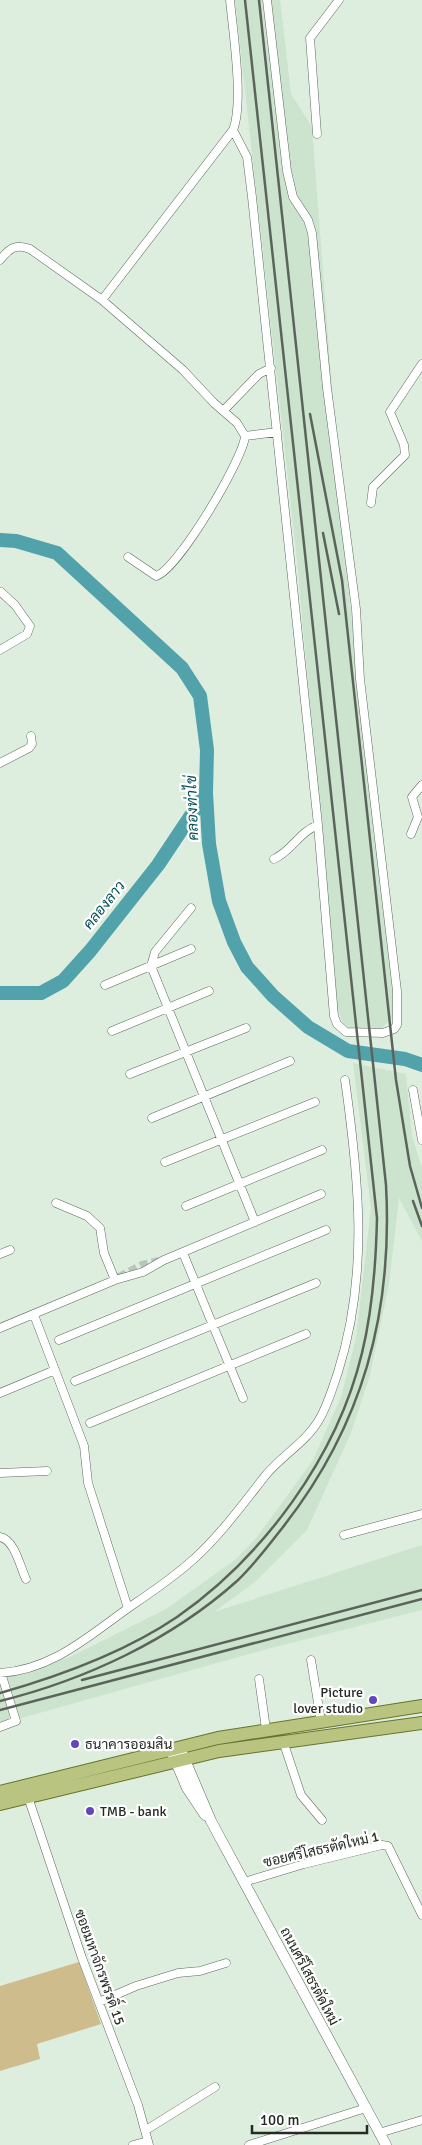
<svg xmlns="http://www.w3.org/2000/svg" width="422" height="2145" font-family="Signika,Sarabun,sans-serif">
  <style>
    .built { fill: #cce3ce }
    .green { fill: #cebc8c }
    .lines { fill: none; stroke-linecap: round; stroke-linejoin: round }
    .river { stroke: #51a2aa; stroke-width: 14 }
    .minor-tunnel { stroke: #b8c7b9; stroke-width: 8; stroke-dasharray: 8 4; stroke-linecap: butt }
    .minor-casing { stroke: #5b6a5c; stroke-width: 9 }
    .tertiary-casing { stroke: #5b6a5c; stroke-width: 11 }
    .primary-casing { stroke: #667429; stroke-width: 14 }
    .minor { stroke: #fff; stroke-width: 8 }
    .tertiary { stroke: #fff; stroke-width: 10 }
    .primary { stroke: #b8c480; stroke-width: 12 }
    .rail { stroke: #5b645b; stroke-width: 2.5 }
    .poi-dot { fill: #6345be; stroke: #fff; stroke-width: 2 }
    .labels { text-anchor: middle; stroke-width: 4.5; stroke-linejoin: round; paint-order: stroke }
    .poi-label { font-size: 14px; fill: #242a24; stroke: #fff; text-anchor: start }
    .street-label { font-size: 14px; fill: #242a24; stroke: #fff }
    .water-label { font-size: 15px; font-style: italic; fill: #065157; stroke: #fff }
  </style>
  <rect width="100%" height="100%" fill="#ddeede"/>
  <!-- built -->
  <path class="built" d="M235,0H280L291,94L312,127L345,559L395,1007V1015L382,1028L376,1031L350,1028L343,1023L338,1010L296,551Z
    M353,1063L406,1074L412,1136L422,1168V1241L399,1198L389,1284L370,1375L351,1433L307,1530L255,1582L214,1612L422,1545V1610L267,1649L0,1724V1676L68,1658L166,1609L235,1560L257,1537L313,1460L341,1397L356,1338L371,1208Z"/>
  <!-- green -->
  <path class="green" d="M79,1962L101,2024L37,2044L40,2059L0,2071V1986Z"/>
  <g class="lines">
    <!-- river -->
    <path class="river" d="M0,540L16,541L57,553L182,668L200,696L207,750L206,793L209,844L219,901L234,942L247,967L273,996L308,1027L348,1051L405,1059L422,1065
      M0,993H41L63,981L90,951L158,865L206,793"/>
    <!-- minor-tunnel -->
    <path class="minor-tunnel" d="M119,1277L142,1265L159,1261"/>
    <defs>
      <path id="minor" d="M233,130L247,157L252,197L318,825L334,1016L337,1024L346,1032L383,1033L394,1029L397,1025V991L360,679L356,609L327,388L312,233L308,220L293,197L287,171L267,0
        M317,134L310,38L339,0
        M0,260C9,249 15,243 30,249L102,300L233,130C244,103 233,32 230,0
        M102,300L183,370L214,403L237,423L245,436C244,458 177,571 156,576L128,557
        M224,410L259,374L271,368
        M245,436L277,432
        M371,503L373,487L405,455L404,445L390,412L422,364
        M0,650L27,634L30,626L15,605L1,592
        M0,763L29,748L32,744L31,736
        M411,834L418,817L412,797L422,785
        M274,859C292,851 299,832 318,825
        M191,908L155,952L151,966L255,1222
        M105,985L191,949
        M112,1031L209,991
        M130,1074L246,1028
        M413,1090L422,1140
        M152,1118L290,1061
        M165,1162L315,1102
        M56,1203L87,1216L100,1228L104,1253L115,1280
        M186,1206L322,1150
        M183,1253L243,1398
        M0,1254L10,1250
        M34,1315L84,1446L88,1483L128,1608
        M0,1328L115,1280L143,1272L164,1260L321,1194
        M59,1340L326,1230
        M75,1381L316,1283
        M0,1393L55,1370
        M90,1423L306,1334
        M0,1473L47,1471
        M344,1535L422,1514
        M0,1537C15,1540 20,1567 26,1579
        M311,1660L321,1721
        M0,1673C54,1670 92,1633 134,1604C155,1590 176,1575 195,1558C221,1534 243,1504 265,1476C282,1455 307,1442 320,1418C328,1404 333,1387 338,1372C369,1275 359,1179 345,1080
        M259,1679L266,1729
        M0,1727L16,1721L1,1673
        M283,1741L301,1795L322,1820
        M28,1797L82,1958L138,2105L149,2145
        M244,1882L304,1864L382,1845L388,1846L422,1915
        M99,2002L136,1986L178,1973L200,1971L226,1963
        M146,2130L215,2087
        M379,2133L422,2120
        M133,2145L148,2141
        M249,2145L366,2108"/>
      <path id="tertiary" d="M182,1753L211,1821L386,2145
        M173,1755L187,1788L205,1815"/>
      <path id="primary" d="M0,1792L218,1738L422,1706
        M0,1804L219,1751L422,1723"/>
    </defs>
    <!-- minor casing -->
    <use href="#minor" class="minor-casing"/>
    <!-- tertiary casing -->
    <use href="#tertiary" class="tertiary-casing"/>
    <!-- primary casing -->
    <use href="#primary" class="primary-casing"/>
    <!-- minor -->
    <use href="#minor" class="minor"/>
    <!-- tertiary -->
    <use href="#tertiary" class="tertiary"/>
    <!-- primary -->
    <use href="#primary" class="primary"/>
    <!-- rail -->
    <path class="rail" d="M310,414L342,580L396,1080L410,1166L422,1208
      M323,533L339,614
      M413,1201L422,1226
      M82,1680L422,1590
      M0,1693C60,1676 124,1653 177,1617C264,1556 337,1457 362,1353C373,1308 376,1263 377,1218L245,0
      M0,1701C85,1680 171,1640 237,1581C254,1565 269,1545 283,1527C363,1425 393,1313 386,1185L259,0
      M0,1710L422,1599"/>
  </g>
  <!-- markers -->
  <g class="poi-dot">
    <circle cx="373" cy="1700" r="5"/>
    <circle cx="75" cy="1744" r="5"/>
    <circle cx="90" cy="1811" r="5"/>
  </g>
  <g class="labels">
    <!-- poi labels -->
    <g class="poi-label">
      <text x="363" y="1697" text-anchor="end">Picture<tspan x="363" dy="16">lover studio</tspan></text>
      <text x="85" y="1749">ธนาคารออมสิน</text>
      <text x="100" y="1816">TMB - bank</text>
    </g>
    <!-- street labels -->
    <g class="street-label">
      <text transform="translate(321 1849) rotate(-13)" y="5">ซอยศรีโสธรตัดใหม่ 1</text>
      <text transform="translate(100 1967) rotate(70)" y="5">ซอยมหาจักรพรรดิ์ 15</text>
      <text transform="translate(310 1976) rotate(62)" y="5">ถนนศรีโสธรตัดใหม่</text>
    </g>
    <!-- water labels -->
    <g class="water-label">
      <text transform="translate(192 808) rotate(-92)" y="5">คลองท่าไข่</text>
      <text transform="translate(104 905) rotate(-51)" y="5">คลองลาว</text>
    </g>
  </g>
  <!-- scale -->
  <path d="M252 2125v8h115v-8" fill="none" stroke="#242a24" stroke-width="2.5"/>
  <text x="260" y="2125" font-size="15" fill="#242a24" stroke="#ffffff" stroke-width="4" paint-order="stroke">100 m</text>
</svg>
